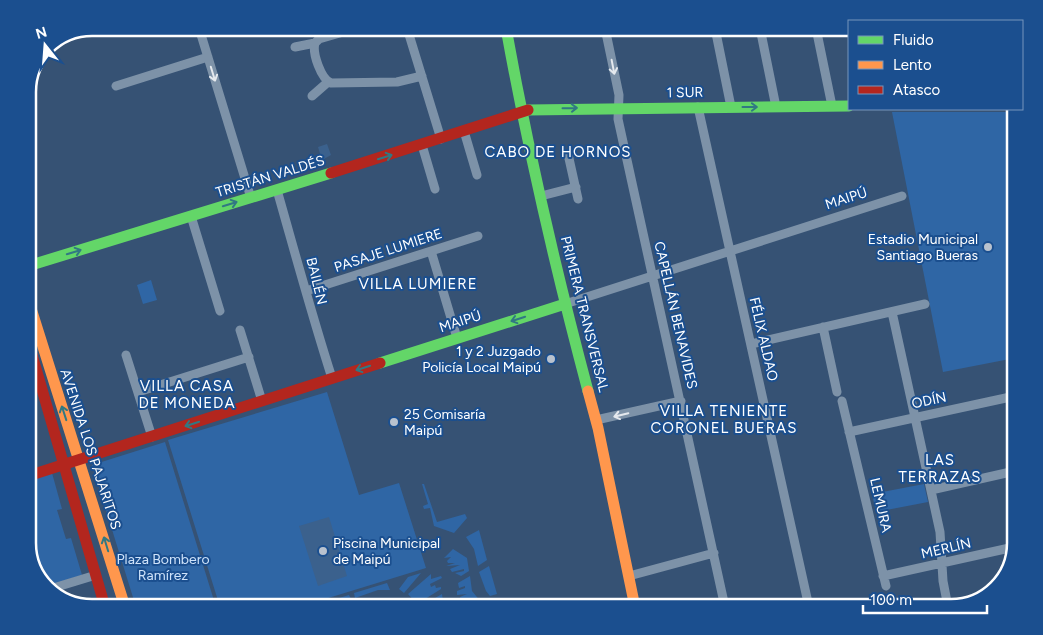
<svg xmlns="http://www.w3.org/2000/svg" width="1043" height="635" font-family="Figtree,sans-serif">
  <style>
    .green { fill: #2f66a5 }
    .water { fill: #3b618d }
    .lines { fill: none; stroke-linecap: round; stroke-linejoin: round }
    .street { stroke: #7d92a8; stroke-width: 9 }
    .fast { stroke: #63d668; stroke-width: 11 }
    .slow { stroke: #ff974d; stroke-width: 11 }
    .jam { stroke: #b3261e; stroke-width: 11 }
    .oneway { stroke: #e5e9ee }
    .oneway2 { stroke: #317883 }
    .poi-dot { fill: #b9c2ce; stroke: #1b4f8f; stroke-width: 2 }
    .labels { text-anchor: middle; stroke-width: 4; stroke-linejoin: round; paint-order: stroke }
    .street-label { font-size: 14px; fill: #fff; stroke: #1b4f8f }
    .poi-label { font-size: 14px; fill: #fff; stroke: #1b4f8f; text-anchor: end }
    .park-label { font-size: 14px; fill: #cfe3fa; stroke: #1b4f8f }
    .neighbourhood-label { font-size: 15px; letter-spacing: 1px; fill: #fff; stroke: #1b4f8f }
    .rim { fill: none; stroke: #fff; stroke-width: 2.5 }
  </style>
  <rect width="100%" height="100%" fill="#365274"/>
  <!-- green -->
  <path class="green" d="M892,112H1015V358L943,372Z
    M151,280L157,300L143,304L137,285Z
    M327,392L359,495L399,483L426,568L299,607H220L168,440Z
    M165,442L216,607H136L92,465Z
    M52,473L62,509L57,510L66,539L71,538L82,575L47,586C20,559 28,516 28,481Z
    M422,484H424L437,522L465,514L467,518L454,533L434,526L430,508L424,509L423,506L428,504Z
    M924,484L928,502L876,512L872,494Z
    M479,530L487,560L478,566L474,549L466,537Z
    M453,549L467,558L469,571L461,576L455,573L464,571V569L452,572L450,569L460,565L446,566L455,563H448L447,561L451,557L444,558Z
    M489,566L497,594L490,596L486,591L479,572Z
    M421,573L404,593L399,589L408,577Z
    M431,574V579L441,576L442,578L430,584L431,587L435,585L436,588L441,587V589L417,604L408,594Z
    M470,576L472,591L485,607H462V604L466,603L461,602L460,597L467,594L457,595V591L465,588V586L459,588L458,583Z
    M387,583L390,590H378L355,598L354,593Z
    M442,594L443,601L447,600L449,607H424L423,605Z
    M349,595L351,599L324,607H309Z"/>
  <!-- water -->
  <path class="water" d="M327,144L331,155L322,160L318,147Z
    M329,517L347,576L318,586L299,526Z"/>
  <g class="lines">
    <!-- street -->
    <path class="street" d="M199,28L251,198
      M407,28L441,139
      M605,28L619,95L618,119L725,607
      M715,28L731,107
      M760,28L776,107
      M816,28L832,106
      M315,43C312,53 321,79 331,83L397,82L422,76
      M315,43L319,39L357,28
      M295,47L315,43
      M116,86L208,57
      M312,96L328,82
      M698,107L809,607
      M464,131L477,175
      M422,145L435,189
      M568,154L578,199
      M277,190C295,253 312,316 332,378
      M541,196L576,187
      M191,216L220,311
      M431,251L457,338
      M306,291L478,236
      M565,304L902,196
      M892,312L940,532L943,581L948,607
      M823,327L837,392
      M240,330L262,401
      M751,344L925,304
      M126,355L152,437
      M138,392L249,357
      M842,401L886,586
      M596,420L681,401
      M849,432L1015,396
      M931,490L1015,471
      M629,576L714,553
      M883,576L1014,547
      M50,589L96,575"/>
    <!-- fast -->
    <path class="fast" d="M506,28C528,150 556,271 588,391
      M528,110L849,106
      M28,266L331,173
      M380,363L565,304"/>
    <!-- slow -->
    <path class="slow" d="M28,299L125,607
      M588,391L598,428L635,607"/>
    <!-- jam -->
    <path class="jam" d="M331,173L528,110
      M28,341L105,607
      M28,476L380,363"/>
  </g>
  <!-- one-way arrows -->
  <defs><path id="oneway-shaft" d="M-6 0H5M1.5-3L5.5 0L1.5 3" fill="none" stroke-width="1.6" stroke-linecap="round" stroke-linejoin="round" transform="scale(1.25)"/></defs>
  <g class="oneway">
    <use href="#oneway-shaft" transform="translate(613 67) rotate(79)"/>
    <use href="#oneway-shaft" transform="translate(213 74) rotate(73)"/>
    <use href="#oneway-shaft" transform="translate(621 415) rotate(167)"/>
  </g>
  <g class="oneway2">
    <use href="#oneway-shaft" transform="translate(750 107)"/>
    <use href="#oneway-shaft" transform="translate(570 108) rotate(-1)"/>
    <use href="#oneway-shaft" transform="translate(385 157) rotate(-17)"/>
    <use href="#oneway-shaft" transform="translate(230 204) rotate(-17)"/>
    <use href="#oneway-shaft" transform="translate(74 252) rotate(-17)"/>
    <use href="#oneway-shaft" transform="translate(518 319) rotate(162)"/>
    <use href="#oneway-shaft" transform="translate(363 368) rotate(162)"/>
    <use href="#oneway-shaft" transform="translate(64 413) rotate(-108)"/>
    <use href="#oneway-shaft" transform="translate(192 424) rotate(162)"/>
    <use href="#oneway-shaft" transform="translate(106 544) rotate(-107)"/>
  </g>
  <!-- markers -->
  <g class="poi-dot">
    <circle cx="988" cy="247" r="5"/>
    <circle cx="551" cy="359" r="5"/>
    <circle cx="394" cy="422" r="5"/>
    <circle cx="323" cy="551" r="5"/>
  </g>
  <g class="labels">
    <!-- street labels -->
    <g class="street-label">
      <text transform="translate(685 92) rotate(-1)" y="5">1 SUR</text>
      <text transform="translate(270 176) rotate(-17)" y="5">TRISTÁN VALDÉS</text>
      <text transform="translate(846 198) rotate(-18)" y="5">MAIPÚ</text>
      <text transform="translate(388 250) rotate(-18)" y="5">PASAJE LUMIERE</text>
      <text transform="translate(317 281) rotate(76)" y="5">BAILÉN</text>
      <text transform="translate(585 314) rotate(76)" y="5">PRIMERA TRANSVERSAL</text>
      <text transform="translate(676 315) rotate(77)" y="5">CAPELLÁN BENAVIDES</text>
      <text transform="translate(460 321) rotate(-18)" y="5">MAIPÚ</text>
      <text transform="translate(764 339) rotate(77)" y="5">FÉLIX ALDAO</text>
      <text transform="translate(929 400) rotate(-12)" y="5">ODÍN</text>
      <text transform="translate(91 449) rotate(72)" y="5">AVENIDA LOS PAJARITOS</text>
      <text transform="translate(881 505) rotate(77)" y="5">LEMURA</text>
      <text transform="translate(946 548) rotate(-13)" y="5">MERLÍN</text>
    </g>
    <!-- poi labels -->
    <g class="poi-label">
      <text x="978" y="244">Estadio Municipal<tspan x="978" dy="16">Santiago Bueras</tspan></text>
      <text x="541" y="356">1 y 2 Juzgado<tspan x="541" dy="16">Policía Local Maipú</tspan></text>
      <text x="404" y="419" text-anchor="start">25 Comisaría<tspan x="404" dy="16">Maipú</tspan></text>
      <text x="333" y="548" text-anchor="start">Piscina Municipal<tspan x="333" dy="16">de Maipú</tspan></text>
    </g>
    <!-- park labels -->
    <g class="park-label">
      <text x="163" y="564">Plaza Bombero<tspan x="163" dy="16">Ramírez</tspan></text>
    </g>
    <!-- neighbourhood labels -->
    <g class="neighbourhood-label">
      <text x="558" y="157">CABO DE HORNOS</text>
      <text x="418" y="289">VILLA LUMIERE</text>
      <text x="187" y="391">VILLA CASA<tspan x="187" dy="17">DE MONEDA</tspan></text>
      <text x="724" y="416">VILLA TENIENTE<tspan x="724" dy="17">CORONEL BUERAS</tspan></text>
      <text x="940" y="465">LAS<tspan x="940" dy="17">TERRAZAS</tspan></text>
    </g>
  </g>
  <!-- crop -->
  <path d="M0 0H1043V635H0ZM92 36H951A56 56 0 0 1 1007 92V543A56 56 0 0 1 951 599H92A56 56 0 0 1 36 543V92A56 56 0 0 1 92 36Z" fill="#1b4f8f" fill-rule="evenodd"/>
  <path class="rim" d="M92 36H951A56 56 0 0 1 1007 92V543A56 56 0 0 1 951 599H92A56 56 0 0 1 36 543V92A56 56 0 0 1 92 36Z"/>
  <!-- legend -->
  <rect x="848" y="20" width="175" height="90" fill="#1b4f8f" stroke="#7695bc"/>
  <rect x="858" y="36" width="25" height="8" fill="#63d668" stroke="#7695bc"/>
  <text x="893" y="45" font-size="15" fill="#ffffff">Fluido</text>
  <rect x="858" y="61" width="25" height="8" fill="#ff974d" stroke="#7695bc"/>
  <text x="893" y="70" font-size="15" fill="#ffffff">Lento</text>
  <rect x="858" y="86" width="25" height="8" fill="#b3261e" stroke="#7695bc"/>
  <text x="893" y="95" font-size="15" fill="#ffffff">Atasco</text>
  <!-- north arrow -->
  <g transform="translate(45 45) rotate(343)" stroke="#1b4f8f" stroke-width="4" paint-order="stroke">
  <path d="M0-4L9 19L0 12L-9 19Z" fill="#ffffff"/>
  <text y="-8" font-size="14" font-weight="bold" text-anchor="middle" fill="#ffffff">N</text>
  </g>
  <!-- scale -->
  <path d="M863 605v8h124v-8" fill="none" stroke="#ffffff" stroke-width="2.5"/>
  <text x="870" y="605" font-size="15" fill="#ffffff" stroke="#1b4f8f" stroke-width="4" paint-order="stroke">100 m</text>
</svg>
